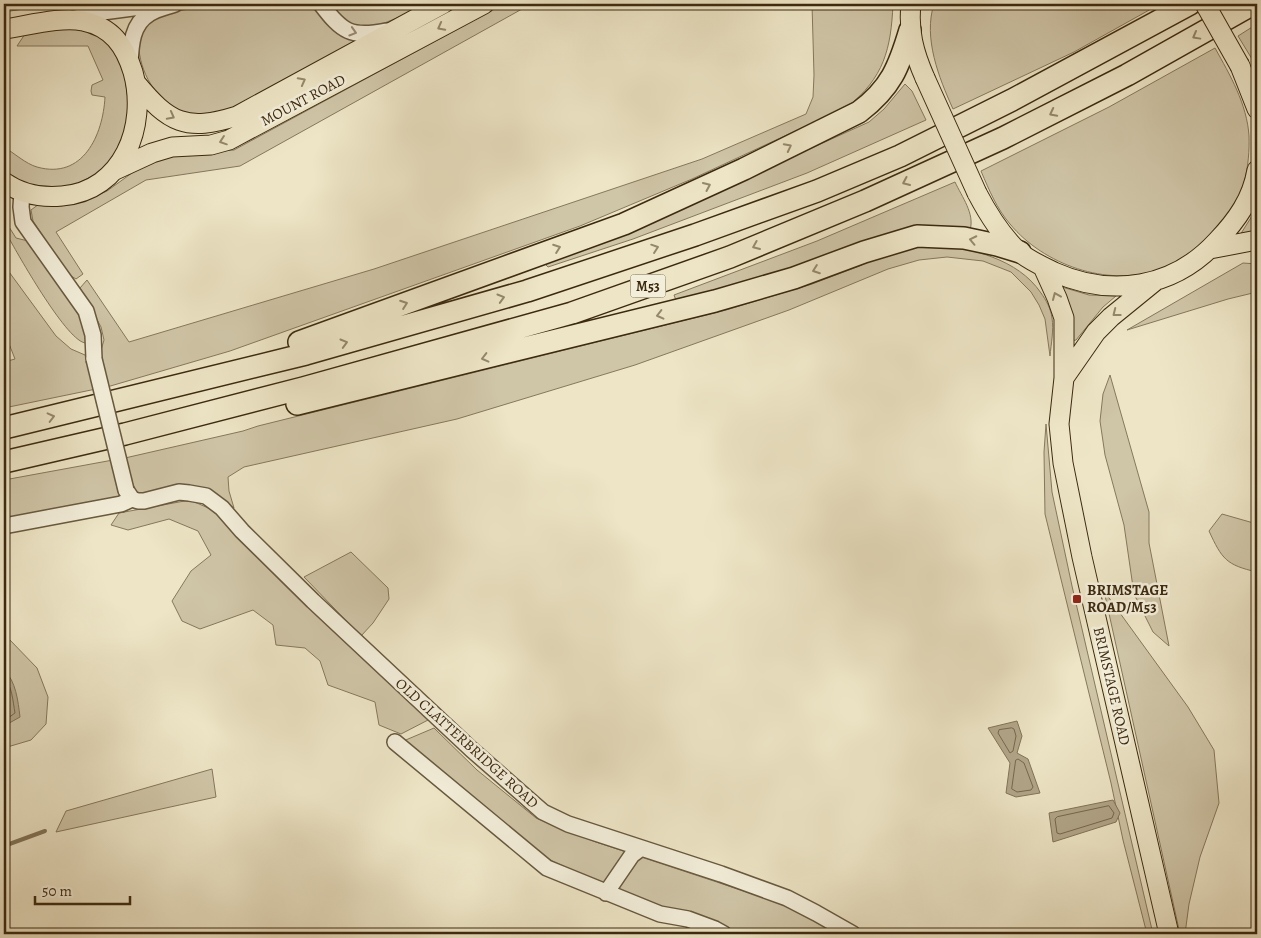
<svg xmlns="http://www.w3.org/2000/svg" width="1261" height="938" font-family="Alegreya,serif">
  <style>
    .green { fill: #cfc5a7; stroke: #86785c }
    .water { fill: #b1a588; stroke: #827458 }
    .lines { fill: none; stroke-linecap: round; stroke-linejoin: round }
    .shore { stroke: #76684c; stroke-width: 1 }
    .stream { stroke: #827458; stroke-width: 4 }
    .minor-casing { stroke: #68593e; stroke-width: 18 }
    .major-casing { stroke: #3c2a10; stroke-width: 21 }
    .highway-casing { stroke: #3c2a10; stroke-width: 24 }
    .minor { stroke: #f3eeda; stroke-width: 15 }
    .major { stroke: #ede5c6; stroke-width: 19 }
    .highway { stroke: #ede5c6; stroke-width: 21 }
    .minor-bridge-casing { stroke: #68593e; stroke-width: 18; stroke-linecap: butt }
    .major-bridge-casing { stroke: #3c2a10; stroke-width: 21; stroke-linecap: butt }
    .minor-bridge { stroke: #f3eeda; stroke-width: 15 }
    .major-bridge { stroke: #ede5c6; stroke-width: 19 }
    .oneway { stroke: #94886b }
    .oneway2 { stroke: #988c75 }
    .poi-dot { fill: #8f2418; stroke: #f3eeda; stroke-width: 2 }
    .labels { text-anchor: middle; stroke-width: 5; stroke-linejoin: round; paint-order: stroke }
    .shield { fill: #f3eeda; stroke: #73654d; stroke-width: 1 }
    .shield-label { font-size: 14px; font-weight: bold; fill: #3c2a10 }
    .street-label { font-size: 15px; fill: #3c2a10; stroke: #f3eeda }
    .poi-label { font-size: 15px; font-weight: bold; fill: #3c2a10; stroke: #f3eeda; text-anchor: start }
  </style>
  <rect width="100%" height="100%" fill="#ede5c6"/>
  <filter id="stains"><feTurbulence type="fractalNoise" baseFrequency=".004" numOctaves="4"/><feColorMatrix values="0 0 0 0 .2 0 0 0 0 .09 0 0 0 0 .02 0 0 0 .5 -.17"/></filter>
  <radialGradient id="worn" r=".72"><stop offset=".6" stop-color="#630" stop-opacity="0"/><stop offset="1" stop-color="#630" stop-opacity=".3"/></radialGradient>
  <!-- green -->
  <path class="green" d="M4,4H29L30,8L4,12Z
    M227,4H310L326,23L341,35L359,41L226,112C214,113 199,117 187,113C160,106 141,76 139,49C138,40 138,31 145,24C161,10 206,7 227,4Z
    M328,4H429L414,11L377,26L351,27Z
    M504,4H531L240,166L146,180L56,232L83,274L76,279L68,274L33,221L31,210L39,204L61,206L82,202L107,191L150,160L171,155L234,150Z
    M812,4H893C891,49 884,78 847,107L692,179L580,226L230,351L107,387L99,357L104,340L101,327L80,288L87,280L129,342L374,269L702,159L806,114L813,97L814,75Z
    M934,4H1160L1074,52L953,109C939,78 923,38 934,4Z
    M1257,24V64L1252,59L1238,36Z
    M75,27L103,37L123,64L130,114L121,148L102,171L73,186L55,189L23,184L4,173V147C14,153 26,164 37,167C83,180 103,135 105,97L92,95L91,91L92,85L103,80L88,46H17L25,34Z
    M1215,48C1230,75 1247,104 1249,136C1250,164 1244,200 1225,221C1220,227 1213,232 1208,237C1193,251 1178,264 1158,270C1107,287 1044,265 1010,224C997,209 989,190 981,171L1109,107Z
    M905,84L912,91L926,120L807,173L633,239L548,267L545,264L688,204L869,122L884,109Z
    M955,182C962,197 975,214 970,230L805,267L677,303L674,295L817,241Z
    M1257,208V232L1240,235Z
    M4,219L16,238L28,241L75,309L87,329L88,339L86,343C68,343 20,258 10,240L4,233Z
    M933,242C973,250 1017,258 1041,293C1046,300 1051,309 1052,318C1054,330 1051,344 1050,356L1045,319L1039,305L1031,292L1011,272L983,261L947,257L919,260L888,269L789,310L635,365L457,419L244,467L228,477L229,491L234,508L213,494H142L132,491L125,458L243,431L258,426L726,310L812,284L862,265L869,257Z
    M1243,263L1257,264V292L1228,299L1127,330Z
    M4,265L56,336L71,349L85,355L89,360L96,389L4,408V362L15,359L4,331Z
    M1062,287L1089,295L1116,296L1103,307L1076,340L1072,341L1069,304Z
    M1110,375L1149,512V543L1169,646L1153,632L1134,594L1124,525L1105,455L1100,421L1103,394Z
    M1046,424L1052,492L1072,586L1153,934H1147L1123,840L1111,783L1045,514L1044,452Z
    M113,460L120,491L118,500L4,522V480Z
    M190,500L215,511L430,719L401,734L379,725L375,702L328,685L320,661L305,648L276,645L273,625L253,610L200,629L182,621L172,601L191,571L211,555L198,531L169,519L128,530L111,525L119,513Z
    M1222,514L1257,524V572C1226,565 1222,559 1209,531Z
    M351,552L388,588L389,599L373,623L361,636L304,577Z
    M1104,591L1188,707L1214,750L1219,803L1200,857L1189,904L1185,934H1180Z
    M4,637L9,639L37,668L48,697L46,724L31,740L4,748Z
    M434,728L477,770L536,818L596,842L780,903L841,934H775L771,931L754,934H737L608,887L542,856L401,742Z
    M212,769L216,797L56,832L66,811Z"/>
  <!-- water -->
  <path class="water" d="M4,670C16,681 18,701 20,717L4,726Z
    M1017,721L1022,736L1017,753L1028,759L1040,793L1016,797L1006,793L1010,763L988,728Z
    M1113,800L1120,813L1116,822L1053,842L1049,813Z"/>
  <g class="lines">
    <!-- shore -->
    <path class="shore" d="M4,677C12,685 13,702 15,713L4,721
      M1012,728L1014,729L1016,736L1013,751L1010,753L998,733L999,730Z
      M1016,760L1018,759L1024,763L1033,787L1031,790L1017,792L1012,789Z
      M1109,806L1114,813L1112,818L1060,834L1057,833L1055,819L1057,817Z"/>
    <!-- stream -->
    <path class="stream" d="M4,846L45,831"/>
    <defs>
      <path id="minor" d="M321,4C342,32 351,38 386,31
        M72,19L95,13L163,4
        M130,63C131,45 132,24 149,14C156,9 167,7 175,4
        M22,192L21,207L23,222L86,311L93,335L94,359
        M126,490L132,499L138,501H144L179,492L189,493L206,496L222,508L242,531L313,601L471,749L543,812L568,824L721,874L787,898L816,913L853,934
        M4,526L121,504L132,499
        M395,742L547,868L660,914L688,919L715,929L724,934
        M606,893L632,855L640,849"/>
      <path id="major" d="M911,4C908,31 914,53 925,78
        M4,29C26,26 62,16 83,21C112,27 125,46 133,72C148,126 123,191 62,196C41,198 21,194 4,182
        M1240,66L1257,109
        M136,83C169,123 186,132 237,116L443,4
        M113,171L152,153L172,147L211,145L229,140L484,4
        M977,193C988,214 1000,234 1018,251C1028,260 1042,266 1054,272C1112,298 1174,288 1217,241C1237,220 1252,199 1257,170
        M1210,249L1257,240
        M1043,267L1057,298L1064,318V378L1059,424L1063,463L1082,557L1169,934
        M1064,378L1096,332L1111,317L1154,282"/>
      <path id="highway" d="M299,342L624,224L744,169L859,112C891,88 899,67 910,30
        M297,404L715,301L794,278L864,252L917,236L964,238L997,245L1020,252
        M4,428L306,354L527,291L695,235L817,191L900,156L1012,100L1190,4
        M4,462L125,434L303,388L572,313L730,257L865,201L1003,138L1127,75L1253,4"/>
    </defs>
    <!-- minor casing -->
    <use href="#minor" class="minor-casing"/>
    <!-- major casing -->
    <use href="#major" class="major-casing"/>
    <!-- highway casing -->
    <use href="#highway" class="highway-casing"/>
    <!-- minor -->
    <use href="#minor" class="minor"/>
    <!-- major -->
    <use href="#major" class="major"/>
    <!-- highway -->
    <use href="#highway" class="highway"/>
    <defs>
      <path id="minor-bridge" d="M94,359L126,490"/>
      <path id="major-bridge" d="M1205,4L1240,66
        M925,78L977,193"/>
    </defs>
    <!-- minor-bridge casing -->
    <use href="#minor-bridge" class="minor-bridge-casing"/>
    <!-- major-bridge casing -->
    <use href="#major-bridge" class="major-bridge-casing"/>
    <!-- minor-bridge -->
    <use href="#minor-bridge" class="minor-bridge"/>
    <!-- major-bridge -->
    <use href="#major-bridge" class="major-bridge"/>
  </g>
  <!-- one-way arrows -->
  <defs><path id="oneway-chevron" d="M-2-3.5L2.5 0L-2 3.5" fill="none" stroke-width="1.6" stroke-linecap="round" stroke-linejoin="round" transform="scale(1.25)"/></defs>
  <g class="oneway">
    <use href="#oneway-chevron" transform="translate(441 27) rotate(152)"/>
    <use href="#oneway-chevron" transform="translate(1196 36) rotate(151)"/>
    <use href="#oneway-chevron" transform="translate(302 81) rotate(-28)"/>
    <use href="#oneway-chevron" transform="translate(1053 113) rotate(153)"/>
    <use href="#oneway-chevron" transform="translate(171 116) rotate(28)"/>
    <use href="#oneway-chevron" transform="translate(223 141) rotate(161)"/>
    <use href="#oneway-chevron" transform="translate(788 147) rotate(-27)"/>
    <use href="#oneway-chevron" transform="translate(906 182) rotate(156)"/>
    <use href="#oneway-chevron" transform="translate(707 186) rotate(-24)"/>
    <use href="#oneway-chevron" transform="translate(973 240) rotate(-168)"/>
    <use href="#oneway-chevron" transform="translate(756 246) rotate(157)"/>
    <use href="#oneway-chevron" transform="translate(557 248) rotate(-20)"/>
    <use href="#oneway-chevron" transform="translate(655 248) rotate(-19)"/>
    <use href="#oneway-chevron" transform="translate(816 270) rotate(160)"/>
    <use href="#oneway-chevron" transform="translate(1056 296) rotate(-113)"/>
    <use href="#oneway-chevron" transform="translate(501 298) rotate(-16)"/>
    <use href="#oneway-chevron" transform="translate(404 304) rotate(-20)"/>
    <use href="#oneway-chevron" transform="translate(1116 313) rotate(142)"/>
    <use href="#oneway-chevron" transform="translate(660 315) rotate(166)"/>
    <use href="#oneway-chevron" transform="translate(344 343) rotate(-16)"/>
    <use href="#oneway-chevron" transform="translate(485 358) rotate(166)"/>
    <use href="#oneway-chevron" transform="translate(51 417) rotate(-14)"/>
  </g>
  <use class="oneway2" href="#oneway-chevron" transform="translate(353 32) rotate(17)"/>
  <!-- markers -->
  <rect class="poi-dot" x="1072" y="594" width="10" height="10" rx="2.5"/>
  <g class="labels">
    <!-- shield labels -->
    <rect class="shield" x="630.5" y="274.5" width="35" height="23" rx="4"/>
    <g class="shield-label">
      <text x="648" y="291">M53</text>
    </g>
    <!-- street labels -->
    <g class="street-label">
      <text transform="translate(303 100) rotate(-28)" y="5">MOUNT ROAD</text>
      <text transform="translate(1112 686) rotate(77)" y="5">BRIMSTAGE ROAD</text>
      <text transform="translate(467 743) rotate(42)" y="5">OLD CLATTERBRIDGE ROAD</text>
    </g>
    <!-- poi labels -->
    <g class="poi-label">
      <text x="1087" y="595">BRIMSTAGE<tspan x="1087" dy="17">ROAD/M53</tspan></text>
    </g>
  </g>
  <!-- margin -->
  <rect width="1261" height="938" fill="none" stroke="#ede5c6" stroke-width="20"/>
  <rect x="5" y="5" width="1251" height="928" fill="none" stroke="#3c2a10" stroke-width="2.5"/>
  <rect x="10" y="10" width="1241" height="918" fill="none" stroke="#3c2a10"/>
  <!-- scale -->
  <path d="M35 896v8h95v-8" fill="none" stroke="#3c2a10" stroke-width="2.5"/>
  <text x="42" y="896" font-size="15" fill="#3c2a10" stroke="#f3eeda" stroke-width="4" paint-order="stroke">50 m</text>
  <rect width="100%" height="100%" filter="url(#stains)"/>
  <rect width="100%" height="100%" fill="url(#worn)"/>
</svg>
